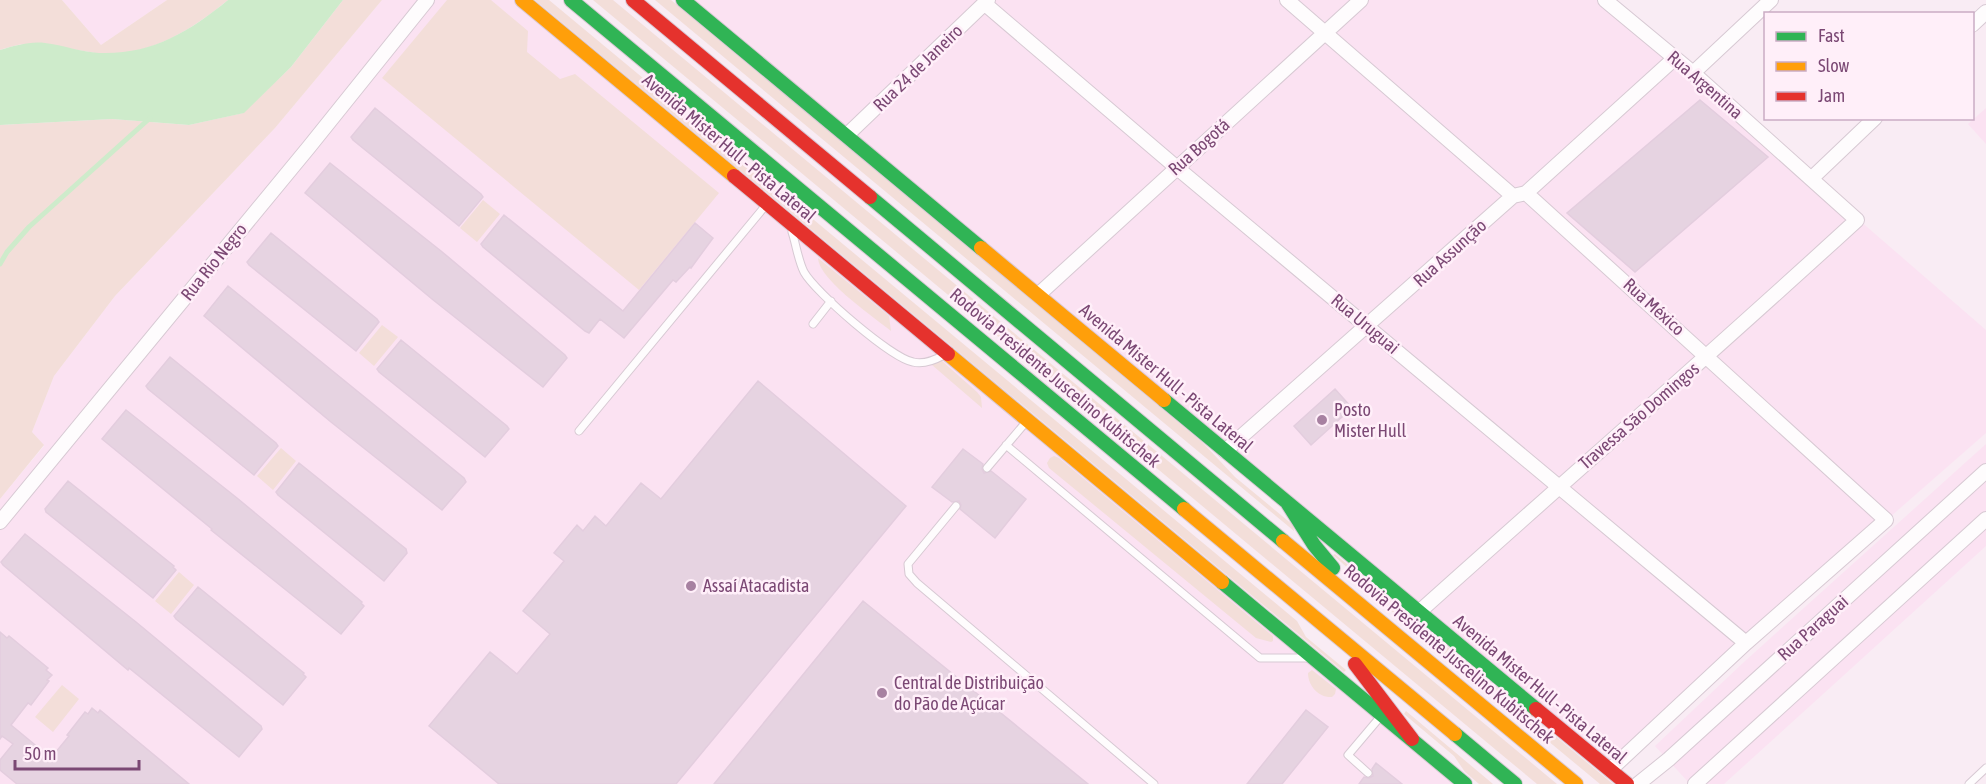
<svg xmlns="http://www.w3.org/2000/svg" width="1986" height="784" font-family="'Asap Condensed',sans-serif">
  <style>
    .residential { fill: #fbe2f2 }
    .green { fill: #f3ded9 }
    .water { fill: #ceebcb }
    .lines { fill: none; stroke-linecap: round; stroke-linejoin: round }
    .stream { stroke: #ceebcb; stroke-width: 5 }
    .building { fill: #e6d3e1; stroke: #e3cdde; stroke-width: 1.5 }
    .lane-casing { stroke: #d7c9d3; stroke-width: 9 }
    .street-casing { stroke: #d7c9d3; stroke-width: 16 }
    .fast-casing { stroke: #d9c9d5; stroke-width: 16 }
    .slow-casing { stroke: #d9c9d5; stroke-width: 16 }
    .jam-casing { stroke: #d9c9d5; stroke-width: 16 }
    .lane { stroke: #fefcfd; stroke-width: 7 }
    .street { stroke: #fefcfd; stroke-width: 14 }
    .fast { stroke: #30b455; stroke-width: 14 }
    .slow { stroke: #ff9f0a; stroke-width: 14 }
    .jam { stroke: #e5322d; stroke-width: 14 }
    .poi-dot { fill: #a781a1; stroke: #ffeff9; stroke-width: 2 }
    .labels { text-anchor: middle; stroke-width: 5; stroke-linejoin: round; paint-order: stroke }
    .street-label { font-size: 18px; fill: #7b4874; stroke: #ffeff9 }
    .poi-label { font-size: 18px; fill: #7b4874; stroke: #ffeff9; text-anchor: start }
  </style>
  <rect width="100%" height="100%" fill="#f9ecf4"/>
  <!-- residential -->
  <path class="residential" d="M62,0H167L101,45Z
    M382,0H522L1465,784H0V499L44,446L32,432L54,376L115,296L275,128Z
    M683,0H1605L1986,330V433L1746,643L1610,770Z
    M1986,108V144L1968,124Z
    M1986,444V546L1724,784H1690L1655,746L1744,662Z"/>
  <!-- green -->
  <path class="green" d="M0,0H62L101,45L167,0H228C190,31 146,59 95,53C77,50 33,42 18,45C12,46 6,48 0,50Z
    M343,0H382L275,128L115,296L54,376L32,432L44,445L0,499V125L112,119L189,125L243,113L291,67Z
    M447,0H491L528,31L527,52L560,79L575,74L719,193L639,290L382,78Z
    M535,0H549L1297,621L1306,637L1346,670L1344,672Z
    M593,0H613L1557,784H1537Z
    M655,0H671L1203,443L1235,477L1293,525L1294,531Z
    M483,200L500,214L477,242L460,228Z
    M818,258L889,316L891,331C874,317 819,280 818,258Z
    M382,325L398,337L374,366L359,353Z
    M938,361H942L977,392L981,397L982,408L932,365Z
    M281,448L296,461L273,490L257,476Z
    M1054,456L1059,458L1273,636V641L1271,642L1256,638L1049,468L1047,463L1050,458Z
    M1335,554L1613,784H1600L1389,609L1384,600L1333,555Z
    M179,572L194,585L171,614L155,601Z
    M1312,670L1336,689L1335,694L1332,697C1319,698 1308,686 1308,673Z
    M62,685L79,699L53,732L35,717Z
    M1406,711L1493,784H1479L1465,772L1454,756L1404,714Z"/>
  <!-- water -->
  <path class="water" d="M228,0H343L291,67L244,113L189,125L112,119L0,125V50C14,46 30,41 45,43C63,45 81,52 99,53C151,55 189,32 228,0Z"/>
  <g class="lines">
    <!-- stream -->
    <path class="stream" d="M0,264L7,252L29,227L150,118"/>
  </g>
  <!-- building -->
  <path class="building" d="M1700,100L1768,157L1635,272L1567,213Z
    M375,108L481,194L483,197L459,226L353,140L351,137Z
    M330,163L441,251L565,355L567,358L543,387L432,299L305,193Z
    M504,215L623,311L695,223L713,238L691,268L690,267L676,282L673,280L624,338L600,319L589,333L585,331L483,247L481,244Z
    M271,233L377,319L379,322L356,351L249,265L247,262Z
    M228,286L464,478L466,482L442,510L331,422L204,316Z
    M401,340L507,426L509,429L485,457L379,372L377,369Z
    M170,357L276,443L278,446L254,475L148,389L146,386Z
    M758,381L906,506L676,784H499L429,726L490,652L517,674L550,634L523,611L564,561L554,553L577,525L583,531L595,516L606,526L641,483L661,499Z
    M1335,389L1352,408L1311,445L1294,426Z
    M126,410L237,498L362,602L361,603L364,606L341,634L211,530L212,529L102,439Z
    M963,449L983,464L982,469L984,473L991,471L1026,499L995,538L960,509L961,505L959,501L952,502L932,487Z
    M299,463L406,549L407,553L384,581L278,495L276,492Z
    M68,481L174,566L173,567L176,570L153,598L46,512L45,509Z
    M25,534L136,622L261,726L262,729L239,757L129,668L128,670L3,565L1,562Z
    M198,587L304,673L303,674L306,677L283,705L176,619L174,616Z
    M863,601L1088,784H714Z
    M0,632L7,638L9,636L48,668L46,670L52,675L47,680L49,681L31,705L28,703L11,725L51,758L69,736L67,735L85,712L88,714L92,708L98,713L100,710L189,784H17L0,770V760L13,744L2,736L0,739Z
    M1306,710L1328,727L1282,784H1247Z
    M1376,763L1402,784H1359L1364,777L1369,778L1373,776L1372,769Z"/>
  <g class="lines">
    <defs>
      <path id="lane" d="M792,232C796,244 798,260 804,272C815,292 891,358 913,362C924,365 935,360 944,355
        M813,324L831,301
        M579,431L766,205
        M1006,445L1260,658H1307
        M987,468L1026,422
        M956,506L908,564L909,574L917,583L1154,784
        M1368,773L1348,755L1381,716
        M1969,784L1986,768"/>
      <path id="street" d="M1287,0L1513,196
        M985,4L1176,167L1746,643
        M1972,25L1986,12
        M1693,73L1771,0
        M847,135L988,0
        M1812,178L1875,118
        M1526,193L1886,520L1746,643L1610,770
        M1038,295L1361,0
        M1225,451L1513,196L1526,193L1675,58
        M0,522L309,147L427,0
        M1419,612C1565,481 1713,352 1857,220L1693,73L1605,0
        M1638,784L1669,759L1986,471
        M1695,784L1986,519"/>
      <path id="fast" d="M571,0L1184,509
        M683,0L981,248
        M870,197L1283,541
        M1164,400L1536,709
        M1288,504L1314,545L1333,568
        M1222,582L1465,784
        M1455,734L1515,784"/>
      <path id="slow" d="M522,0L734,176
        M981,248L1164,400
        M948,354L1222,582
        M1184,509L1455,734
        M1283,541L1576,784"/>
      <path id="jam" d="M633,0L870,197
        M734,176L948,354
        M1355,664L1412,739
        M1536,709L1627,784"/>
    </defs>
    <!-- lane casing -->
    <use href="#lane" class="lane-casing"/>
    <!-- street casing -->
    <use href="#street" class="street-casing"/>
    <!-- fast casing -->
    <use href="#fast" class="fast-casing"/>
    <!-- slow casing -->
    <use href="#slow" class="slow-casing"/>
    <!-- jam casing -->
    <use href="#jam" class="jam-casing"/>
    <!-- lane -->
    <use href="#lane" class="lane"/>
    <!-- street -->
    <use href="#street" class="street"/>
    <!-- fast -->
    <use href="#fast" class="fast"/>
    <!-- slow -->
    <use href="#slow" class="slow"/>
    <!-- jam -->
    <use href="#jam" class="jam"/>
  </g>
  <!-- markers -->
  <g class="poi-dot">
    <circle cx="1322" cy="420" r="6"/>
    <circle cx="691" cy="586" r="6"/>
    <circle cx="882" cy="693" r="6"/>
  </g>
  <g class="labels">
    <!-- street labels -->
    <g class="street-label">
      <text transform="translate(918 68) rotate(-44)" y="6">Rua 24 de Janeiro</text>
      <text transform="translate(1705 85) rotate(41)" y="6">Rua Argentina</text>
      <text transform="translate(1199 147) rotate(-42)" y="6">Rua Bogotá</text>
      <text transform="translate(729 148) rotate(40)" y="6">Avenida Mister Hull - Pista Lateral</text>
      <text transform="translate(1450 253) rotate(-42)" y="6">Rua Assunção</text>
      <text transform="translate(214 262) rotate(-51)" y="6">Rua Rio Negro</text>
      <text transform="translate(1654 307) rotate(42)" y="6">Rua México</text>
      <text transform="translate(1365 324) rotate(40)" y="6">Rua Uruguai</text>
      <text transform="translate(1055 378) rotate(40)" y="6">Rodovia Presidente Juscelino Kubitschek</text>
      <text transform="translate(1166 378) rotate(40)" y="6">Avenida Mister Hull - Pista Lateral</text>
      <text transform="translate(1639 416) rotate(-41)" y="6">Travessa São Domingos</text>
      <text transform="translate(1813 628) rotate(-42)" y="6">Rua Paraguai</text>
      <text transform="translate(1449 654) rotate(40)" y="6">Rodovia Presidente Juscelino Kubitschek</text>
      <text transform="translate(1540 689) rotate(40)" y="6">Avenida Mister Hull - Pista Lateral</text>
    </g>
    <!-- poi labels -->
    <g class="poi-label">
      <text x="1334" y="416">Posto<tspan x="1334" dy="21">Mister Hull</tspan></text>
      <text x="703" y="592">Assaí Atacadista</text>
      <text x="894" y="689">Central de Distribuição<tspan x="894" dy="21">do Pão de Açúcar</tspan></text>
    </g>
  </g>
  <!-- legend -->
  <rect x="1764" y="12" width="210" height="108" fill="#ffeff9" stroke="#caacc4" stroke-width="1.5"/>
  <rect x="1776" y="32" width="30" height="9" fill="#30b455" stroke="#caacc4" stroke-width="1.5"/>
  <text x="1818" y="42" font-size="18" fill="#7b4874">Fast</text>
  <rect x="1776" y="62" width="30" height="9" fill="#ff9f0a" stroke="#caacc4" stroke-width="1.5"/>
  <text x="1818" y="72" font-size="18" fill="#7b4874">Slow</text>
  <rect x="1776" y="92" width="30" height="9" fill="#e5322d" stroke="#caacc4" stroke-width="1.5"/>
  <text x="1818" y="102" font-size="18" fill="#7b4874">Jam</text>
  <!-- scale -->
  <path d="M15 760v9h124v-9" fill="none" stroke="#7b4874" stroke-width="3"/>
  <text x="24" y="760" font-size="18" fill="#7b4874" stroke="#ffeff9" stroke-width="4.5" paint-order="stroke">50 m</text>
</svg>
